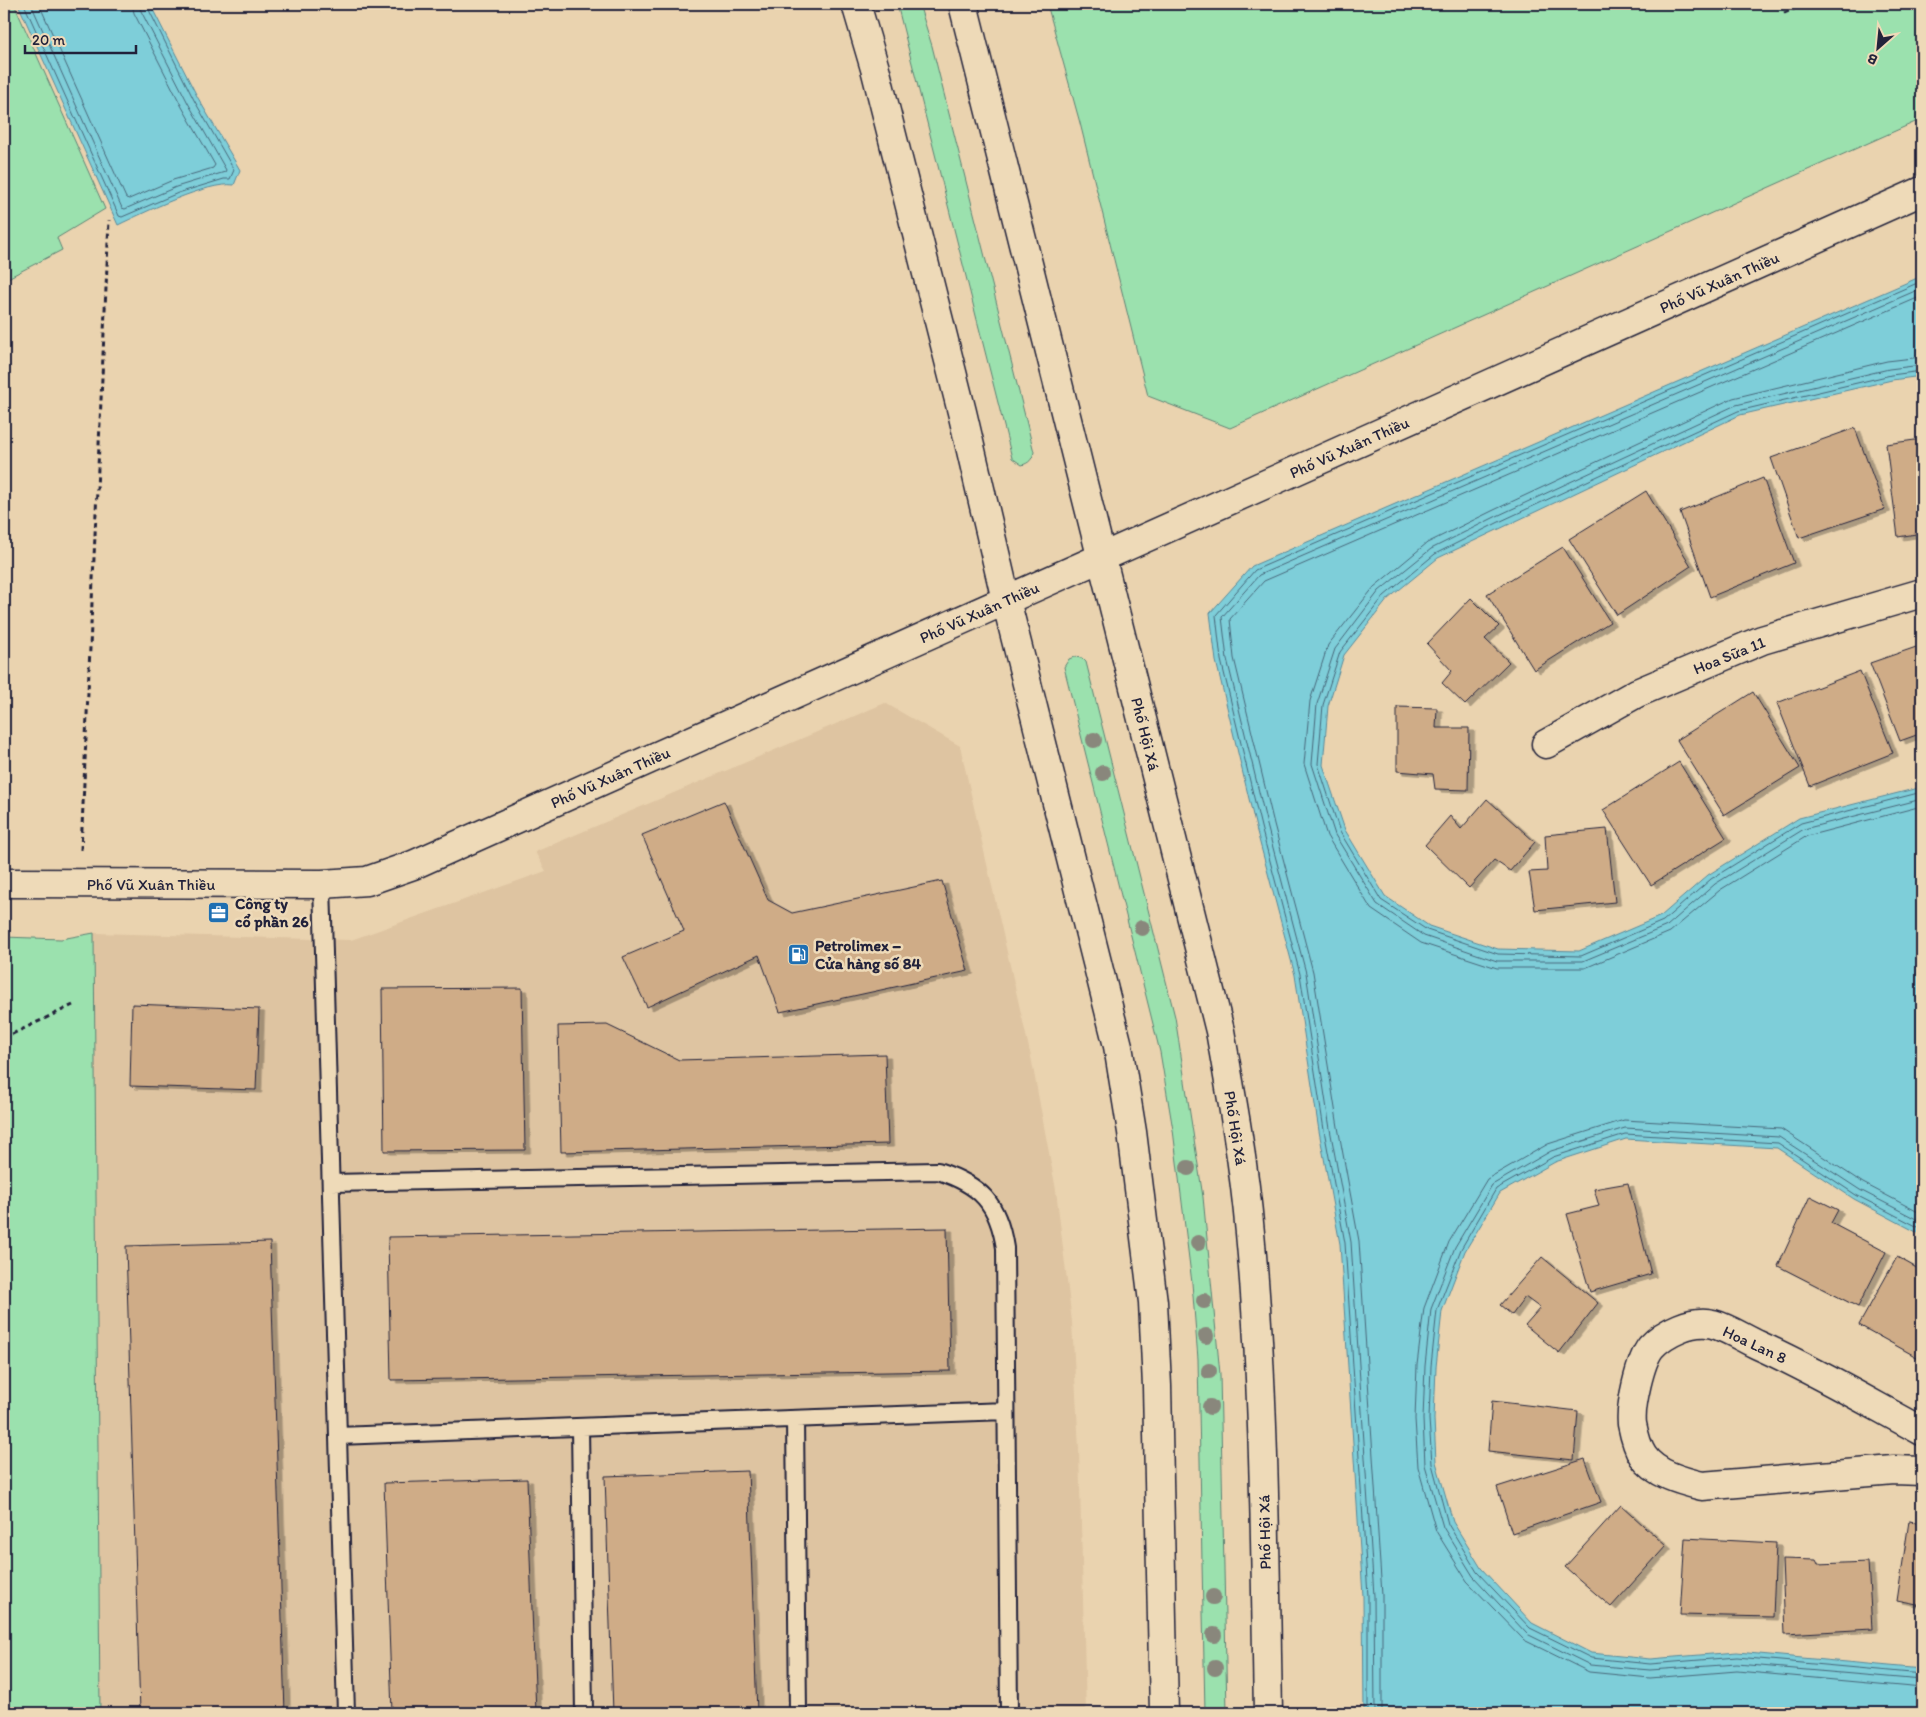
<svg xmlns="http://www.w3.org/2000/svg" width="1926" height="1717" font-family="Itim,sans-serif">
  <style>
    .built { fill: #dec4a1 }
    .green { fill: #9be1ae; stroke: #5e8274 }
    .water { fill: #7eced9; stroke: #59899a }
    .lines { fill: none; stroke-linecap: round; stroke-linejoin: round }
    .shore { stroke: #47677a; stroke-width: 1 }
    .building { fill: #cfac87; stroke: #22223b; filter: url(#shadow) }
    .lane-casing { stroke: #22223b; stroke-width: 20 }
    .street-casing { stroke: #22223b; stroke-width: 31 }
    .secondary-casing { stroke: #22223b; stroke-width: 31 }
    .path { stroke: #22223b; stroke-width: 3; stroke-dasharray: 5 4; stroke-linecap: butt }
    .lane { stroke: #eedab8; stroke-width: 16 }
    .street { stroke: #eedab8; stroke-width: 28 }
    .secondary { stroke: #eedab8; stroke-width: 28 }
    .tree { fill: #89877c }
    .labels { text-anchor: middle; stroke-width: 5; stroke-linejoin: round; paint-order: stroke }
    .street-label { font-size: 16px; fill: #22223b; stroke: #eedab8 }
    .poi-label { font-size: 16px; font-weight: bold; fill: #22223b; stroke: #eedab8; text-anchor: start }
  </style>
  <defs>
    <filter id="shadow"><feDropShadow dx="5.5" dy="3" stdDeviation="0" flood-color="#0004"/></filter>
  </defs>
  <rect width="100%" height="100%" fill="#ead3af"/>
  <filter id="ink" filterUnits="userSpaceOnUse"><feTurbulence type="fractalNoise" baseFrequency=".02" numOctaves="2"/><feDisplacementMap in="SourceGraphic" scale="10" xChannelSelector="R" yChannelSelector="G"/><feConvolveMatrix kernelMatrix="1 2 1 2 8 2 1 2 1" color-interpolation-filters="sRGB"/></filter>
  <g filter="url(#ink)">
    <!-- built -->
    <path class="built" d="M885,703L960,746L1031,1057L1056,1190L1072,1322L1079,1449L1086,1713H100L94,933L351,940L546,871L535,852Z"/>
    <!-- green -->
    <path class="green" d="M4,4H14L105,209L57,238L62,250L4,280Z
      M897,4H919L932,46L1034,452C1032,460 1029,463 1022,465L1012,458Z
      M1047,4H1922V119L1230,428L1148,396L1080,123Z
      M1074,657L1082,658L1086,662L1175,1017L1203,1197L1220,1374L1227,1713H1205L1198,1359L1192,1283L1173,1130L1160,1052L1064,667L1069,659Z
      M94,933L100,1713H4V937L61,939Z"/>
    <!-- water -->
    <path class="water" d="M18,4H150L198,98L240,170L234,185C208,181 143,213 118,225Z
      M1922,276V376L1892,380L1740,415L1438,558L1388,599L1344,655L1328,706L1323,765L1345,830L1385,896L1429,926L1498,949L1579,951L1661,916L1708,875L1799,818L1922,787V1235L1854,1199L1777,1148L1626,1139L1555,1162L1500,1193L1465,1251L1442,1311L1436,1367L1434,1419L1436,1462L1453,1522L1481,1568L1532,1623L1591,1653L1650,1659L1737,1652L1922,1669V1713H1364L1363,1596L1340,1244L1319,1131L1295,975L1256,828L1216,661L1210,613L1252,566Z"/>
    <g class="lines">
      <!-- shore -->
      <path class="shore" d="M24,4L119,216L122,217L178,193L224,179H230L234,170L194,100L146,4
        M31,4L122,208L125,209L176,187L225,172L226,170L188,103L141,11L139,4
        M39,4L126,198L129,199L173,180L213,168L215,165L182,107L134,13L132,4
        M1922,357L1887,361L1733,398L1494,510L1427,543L1374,587L1328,645L1310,701L1304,764L1327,836L1371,909L1421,943L1497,968H1585L1670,932L1720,890L1807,836L1922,806
        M1922,365L1889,369L1736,405L1497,516L1431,549L1379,591L1335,649L1317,704L1312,764L1335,835L1377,904L1424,936L1497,961H1583L1667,926L1715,884L1804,829L1922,799
        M1922,371L1891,375L1738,411L1499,522L1435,554L1384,596L1340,652L1323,705L1318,764L1340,832L1381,900L1427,930L1498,954L1581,956L1663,921L1711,879L1801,823L1922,792
        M1922,1214L1863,1183L1781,1129L1624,1120L1548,1144L1487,1179L1449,1242L1424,1308L1417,1365L1415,1419L1418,1467L1436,1531L1467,1581L1524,1640L1589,1672L1650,1678L1737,1671L1922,1688
        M1922,1222L1860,1190L1779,1137L1625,1128L1551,1151L1492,1185L1455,1247L1431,1309L1425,1366L1423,1419L1425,1465L1443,1527L1473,1576L1527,1634L1590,1665L1650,1670L1737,1664L1922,1680
        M1922,1229L1856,1195L1778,1143L1625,1134L1553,1157L1496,1189L1461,1249L1437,1310L1431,1366L1429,1419L1432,1464L1448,1524L1477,1572L1530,1628L1591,1658L1650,1664L1737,1657L1922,1674
        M1368,1713V1596L1345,1243L1324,1130L1300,974L1261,827L1221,660L1216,615L1255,570L1922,281
        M1375,1713L1374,1596L1351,1242L1330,1129L1306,973L1267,825L1227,659L1222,617L1259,575L1922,288
        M1382,1713V1595L1359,1241L1338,1127L1313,972L1274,824L1234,658L1230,619L1264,581L1922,296"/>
    </g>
    <!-- building -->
    <path class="building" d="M1855,428L1885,509L1799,538L1771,458Z
      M1922,439V533L1898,537L1886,444Z
      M1763,478L1794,563L1710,597L1680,512Z
      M1646,491L1691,566L1617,615L1569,539Z
      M1563,547L1610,622L1534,670L1487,594Z
      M1471,598L1499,626L1485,639L1509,662L1465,705L1442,683L1452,671L1427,644Z
      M1922,645V733L1900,741L1870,663Z
      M1860,671L1893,753L1810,786L1777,703Z
      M1753,692L1800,768L1724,815L1677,740Z
      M1397,707L1437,708L1436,728H1469L1468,790L1435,789L1433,774L1397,771Z
      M1679,762L1726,838L1651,885L1603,810Z
      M1487,799L1535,842L1510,871L1494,860L1469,888L1425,845L1450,816L1461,829Z
      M724,801L768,900L792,913L942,881L968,971L780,1012L759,955L647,1007L623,957L684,931L642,835Z
      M1607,829L1615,902L1535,910L1529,872L1547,871L1545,835Z
      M522,988L525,1150L384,1151L382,989Z
      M132,1004L259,1009L256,1090L130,1086Z
      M607,1025L679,1060L885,1054L888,1144L561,1152L558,1026Z
      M1628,1183L1651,1274L1590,1292L1567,1214L1599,1206L1594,1189Z
      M1810,1196L1838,1210L1831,1223L1886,1252L1858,1307L1778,1266Z
      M947,1228L950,1371L391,1380L388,1237Z
      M270,1242L285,1713H140L126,1246Z
      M1542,1257L1598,1303L1559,1353L1525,1325L1540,1308L1525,1297L1512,1315L1500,1305Z
      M1897,1257L1922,1271V1360L1859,1325Z
      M1492,1401L1578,1411L1574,1460L1488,1451Z
      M1585,1459L1601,1502L1512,1533L1497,1487Z
      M748,1471L757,1713H613L605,1476Z
      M527,1479L536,1713H392L384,1483Z
      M1621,1505L1666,1546L1611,1607L1565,1567Z
      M1909,1521L1922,1523V1606L1897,1601Z
      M1685,1538L1776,1543L1773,1617L1680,1615Z
      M1782,1559L1816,1560L1818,1564L1868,1562L1872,1629L1785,1634Z"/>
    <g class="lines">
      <defs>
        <path id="lane" d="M322,884L346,1713
          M331,1183L938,1171C981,1185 998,1203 1005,1248L1009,1713
          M795,1419L798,1713
          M580,1427L584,1713
          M338,1436L1006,1411"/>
        <path id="street" d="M1546,744L1637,693L1762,640L1922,593
          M1922,1431C1868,1402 1814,1370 1758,1345C1743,1338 1728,1328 1713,1324C1692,1319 1665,1332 1651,1347C1640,1361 1630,1406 1632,1424C1634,1434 1637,1447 1643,1456C1655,1474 1682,1481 1702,1486L1894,1470L1922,1471"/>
        <path id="secondary" d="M856,4L876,72L962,412L1006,600L1118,1046L1132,1132L1153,1302L1157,1386L1164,1713
          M963,4L1220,1031C1232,1098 1244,1165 1250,1233C1265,1393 1265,1553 1268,1713
          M4,883L322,884L367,881L413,865L1922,191"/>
      </defs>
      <!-- lane casing -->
      <use href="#lane" class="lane-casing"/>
      <!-- street casing -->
      <use href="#street" class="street-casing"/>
      <!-- secondary casing -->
      <use href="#secondary" class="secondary-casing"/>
      <!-- path -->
      <path class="path" d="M1784,13L1806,4
        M81,850L109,220
        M4,1038L73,1005"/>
      <!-- lane -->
      <use href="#lane" class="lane"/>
      <!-- street -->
      <use href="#street" class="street"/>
      <!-- secondary -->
      <use href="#secondary" class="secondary"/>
    </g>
    <!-- trees -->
    <g class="tree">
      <circle cx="1094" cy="740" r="8"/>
      <circle cx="1103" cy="773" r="8"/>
      <circle cx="1142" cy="928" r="8"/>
      <circle cx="1188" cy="1168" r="8"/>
      <circle cx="1198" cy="1243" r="8"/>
      <circle cx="1204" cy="1301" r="8"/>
      <circle cx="1206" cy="1336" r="8"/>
      <circle cx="1209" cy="1371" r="8"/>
      <circle cx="1210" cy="1407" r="8"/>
      <circle cx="1213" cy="1597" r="8"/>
      <circle cx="1214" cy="1635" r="8"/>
      <circle cx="1215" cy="1668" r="8"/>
    </g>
  </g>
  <!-- icons -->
  <defs>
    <symbol id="office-square" viewBox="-11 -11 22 22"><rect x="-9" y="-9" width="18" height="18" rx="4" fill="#1f6fb2" stroke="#eedab8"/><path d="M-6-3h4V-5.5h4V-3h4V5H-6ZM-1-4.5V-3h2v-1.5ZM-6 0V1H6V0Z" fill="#fff"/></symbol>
    <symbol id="fuel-square" viewBox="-11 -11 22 22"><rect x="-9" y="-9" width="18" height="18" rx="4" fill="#1f6fb2" stroke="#eedab8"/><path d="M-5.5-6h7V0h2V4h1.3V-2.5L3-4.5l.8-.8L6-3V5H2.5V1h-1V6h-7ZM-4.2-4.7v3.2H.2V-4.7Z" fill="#fff"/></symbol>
  </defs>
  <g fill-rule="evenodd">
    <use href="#office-square" x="206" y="900" width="25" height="25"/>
    <use href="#fuel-square" x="786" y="942" width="25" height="25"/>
  </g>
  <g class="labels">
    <!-- street labels -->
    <g class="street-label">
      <text transform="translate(1719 282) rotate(-24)" y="6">Phố Vũ Xuân Thiều</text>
      <text transform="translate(1349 447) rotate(-24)" y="6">Phố Vũ Xuân Thiều</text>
      <text transform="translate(979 612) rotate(-24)" y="6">Phố Vũ Xuân Thiều</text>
      <text transform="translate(1729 655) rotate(-22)" y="6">Hoa Sữa 11</text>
      <text transform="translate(1146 734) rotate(76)" y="6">Phố Hội Xá</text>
      <text transform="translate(610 777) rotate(-24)" y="6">Phố Vũ Xuân Thiều</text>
      <text x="151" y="890">Phố Vũ Xuân Thiều</text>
      <text transform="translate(1236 1128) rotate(81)" y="6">Phố Hội Xá</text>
      <text transform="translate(1755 1344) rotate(25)" y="6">Hoa Lan 8</text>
      <text transform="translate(1264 1532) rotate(-91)" y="6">Phố Hội Xá</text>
    </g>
    <!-- poi labels -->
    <g class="poi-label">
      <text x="235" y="909">Công ty<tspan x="235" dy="18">cổ phần 26</tspan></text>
      <text x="815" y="951">Petrolimex –<tspan x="815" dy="18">Cửa hàng số 84</tspan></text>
    </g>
  </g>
  <!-- margin -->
  <rect width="1926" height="1717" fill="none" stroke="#eedab8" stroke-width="20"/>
  <rect x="10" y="10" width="1906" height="1697" fill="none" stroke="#22223b" stroke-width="2" filter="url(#ink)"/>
  <!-- north arrow -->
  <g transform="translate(1878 48) rotate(207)" stroke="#eedab8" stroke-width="4" paint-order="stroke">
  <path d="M0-4L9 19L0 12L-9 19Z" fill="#22223b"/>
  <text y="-8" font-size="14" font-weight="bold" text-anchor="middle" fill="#22223b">B</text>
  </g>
  <!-- scale -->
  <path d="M25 45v8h111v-8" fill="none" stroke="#22223b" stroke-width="2.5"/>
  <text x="32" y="45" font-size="15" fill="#22223b" stroke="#eedab8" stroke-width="4" paint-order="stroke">20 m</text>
</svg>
